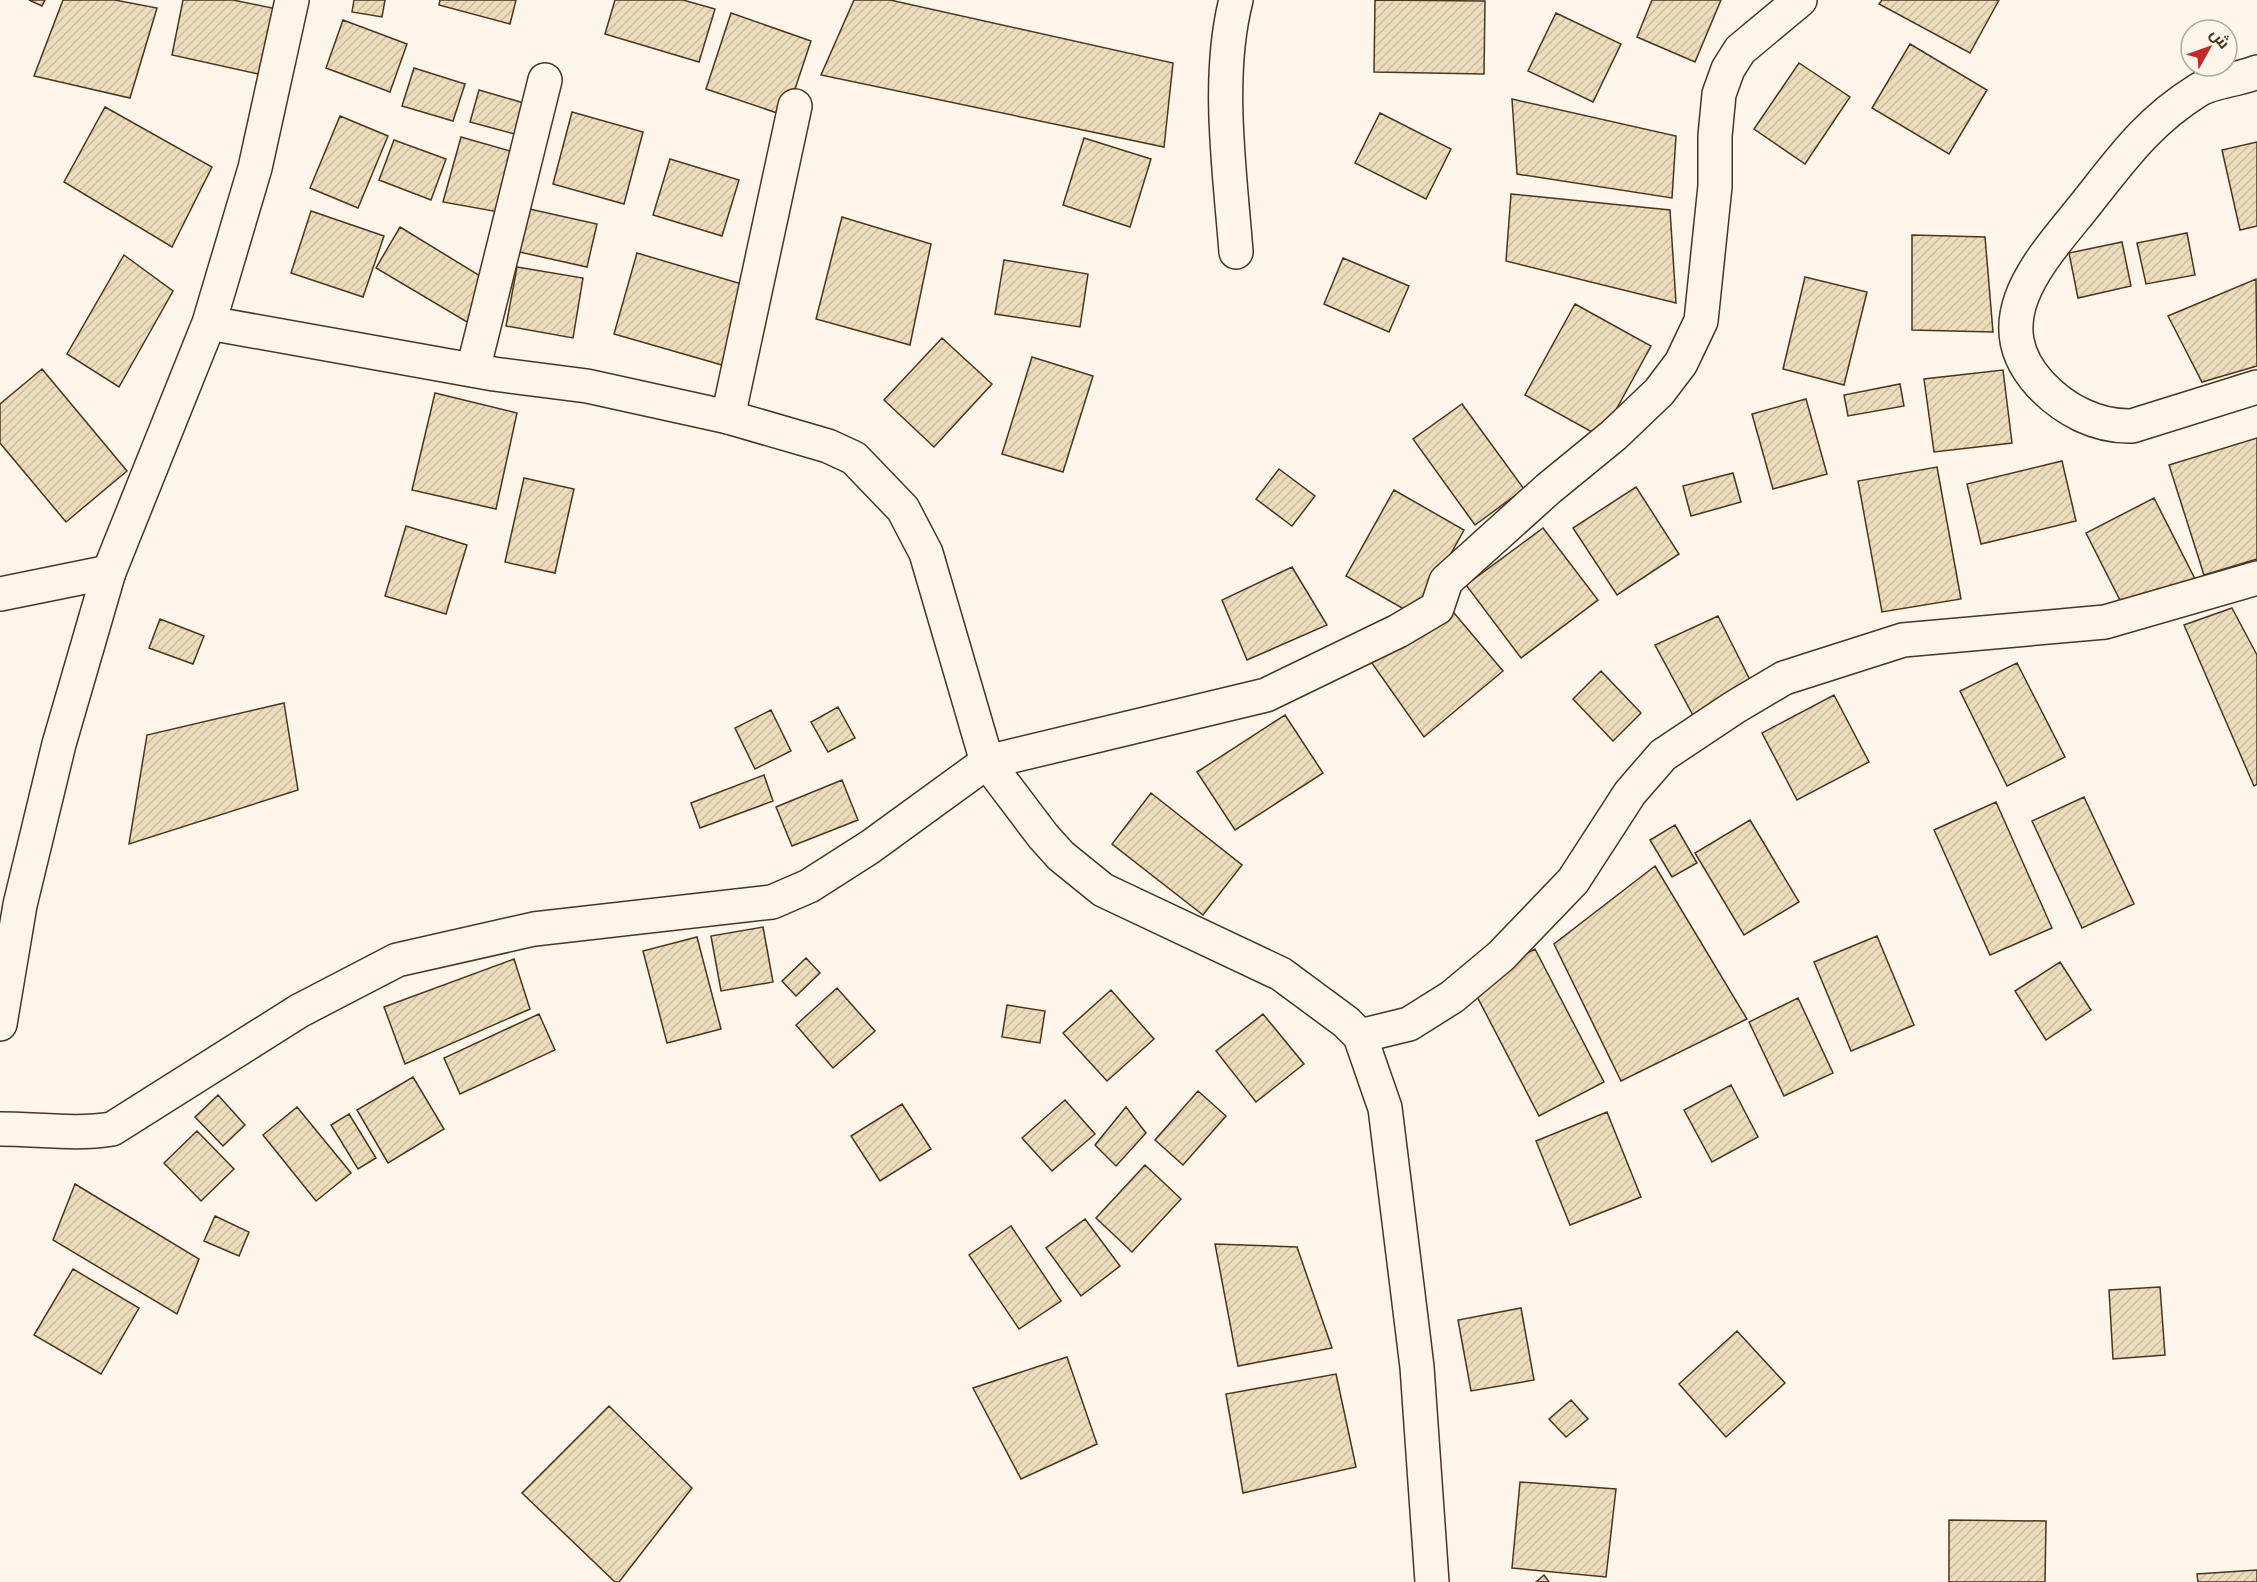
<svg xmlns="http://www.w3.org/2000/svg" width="2257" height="1582" font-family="'Titillium Web',Cairo,sans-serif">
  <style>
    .building { fill: url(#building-hatch); stroke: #4a3520; stroke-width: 1.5 }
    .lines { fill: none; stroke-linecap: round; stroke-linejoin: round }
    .street-casing { stroke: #4a3520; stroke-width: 36 }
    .secondary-casing { stroke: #4a3520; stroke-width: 36 }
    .street { stroke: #fbf6e9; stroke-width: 33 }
    .secondary { stroke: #fbf6e9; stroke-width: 33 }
  </style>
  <defs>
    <pattern id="building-hatch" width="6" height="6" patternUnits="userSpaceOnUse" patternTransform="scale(1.5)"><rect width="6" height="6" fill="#ecdcbc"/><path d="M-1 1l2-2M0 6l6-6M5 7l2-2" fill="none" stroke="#ccbda1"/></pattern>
  </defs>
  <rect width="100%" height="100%" fill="#fbf6e9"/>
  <!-- building -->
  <path class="building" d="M29,0H45L42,6Z
    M63,0H115L157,8L130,98L34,76Z
    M183,0H233L277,9L263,75L172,55Z
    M354,0H385L382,17L352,12Z
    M440,0H516L510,24L439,5Z
    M615,0H683L715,9L699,62L605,34Z
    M854,0H890L1173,63L1164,147L821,75Z
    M1375,0L1485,1L1484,74L1374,72Z
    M1652,0H1721L1695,62L1637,37Z
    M1882,0H1999L1970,53L1879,4Z
    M731,13L811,41L786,116L706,89Z
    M1556,13L1621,44L1593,102L1528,71Z
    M343,20L407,44L390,92L326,68Z
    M1910,44L1987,90L1949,154L1872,108Z
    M1799,63L1850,97L1805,164L1754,129Z
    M414,68L465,84L453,121L402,106Z
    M479,90L531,105L526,137L470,122Z
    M1512,99L1676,136L1672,198L1517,174Z
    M105,107L212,167L172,247L64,182Z
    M572,112L643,132L624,204L553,184Z
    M1380,113L1451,149L1426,199L1355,163Z
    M340,116L388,136L358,208L310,188Z
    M461,137L517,153L504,213L443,202Z
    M1084,138L1151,159L1130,227L1063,205Z
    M394,140L446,159L431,200L379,180Z
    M2257,142V226L2240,230L2222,150Z
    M670,159L739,180L722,236L653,215Z
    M1511,194L1670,210L1676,303L1506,261Z
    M525,208L597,224L587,267L515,251Z
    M311,211L384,236L363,297L291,273Z
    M842,217L931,244L910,345L816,319Z
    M400,227L490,282L467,322L376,268Z
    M2187,233L2195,275L2146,284L2137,243Z
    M1912,235L1985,237L1993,332L1912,330Z
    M2122,242L2131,286L2078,298L2069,253Z
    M637,253L745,285L722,365L614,334Z
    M124,255L173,291L119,387L67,354Z
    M1343,258L1409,286L1389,332L1324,304Z
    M1004,260L1088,274L1080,327L995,314Z
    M517,267L583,278L573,338L506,326Z
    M1805,277L1867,292L1844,385L1783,369Z
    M2256,279L2257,366L2202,382L2168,316Z
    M1575,304L1651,346L1601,437L1525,395Z
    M942,338L992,384L934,447L884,400Z
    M1032,357L1093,376L1063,472L1002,454Z
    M42,369L127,471L66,522L0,443V404Z
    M2003,370L2012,443L1934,452L1924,379Z
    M1900,384L1904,406L1848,416L1844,395Z
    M435,393L517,413L496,509L412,490Z
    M1806,399L1827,474L1773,489L1752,414Z
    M1462,404L1524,489L1475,525L1413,439Z
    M2257,438V559L2204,575L2169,465Z
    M2062,461L2076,521L1981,544L1967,484Z
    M1937,467L1961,599L1882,612L1858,481Z
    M1279,469L1315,496L1292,526L1256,499Z
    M1733,473L1741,502L1691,516L1683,486Z
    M524,478L574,489L555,573L505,562Z
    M1636,487L1679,554L1617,595L1573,528Z
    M1394,490L1464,530L1416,616L1346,576Z
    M2154,498L2195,579L2126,612L2086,533Z
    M406,526L467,545L446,614L385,596Z
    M1543,528L1598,600L1521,658L1466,585Z
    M1292,567L1327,625L1247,660L1222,600Z
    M1449,607L1503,671L1424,737L1369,659Z
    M2232,608L2257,655V784L2254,786L2184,625Z
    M1718,616L1753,686L1695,719L1655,645Z
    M160,619L204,636L193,664L149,648Z
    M2017,663L2065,757L2007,786L1960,691Z
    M1601,671L1641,713L1613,741L1573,699Z
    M1834,695L1869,762L1797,800L1762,733Z
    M284,703L298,790L129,844L147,735Z
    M838,707L855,738L828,752L811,722Z
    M771,710L791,751L755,769L735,728Z
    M1285,715L1323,773L1235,830L1197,772Z
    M764,775L773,801L700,828L691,803Z
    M842,780L858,820L792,846L776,807Z
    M1151,793L1242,865L1203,915L1112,844Z
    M2084,797L2134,904L2082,928L2032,821Z
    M1996,802L2052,928L1990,955L1934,830Z
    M1750,820L1799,902L1744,935L1695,853Z
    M1675,825L1697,863L1672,877L1650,840Z
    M1655,866L1747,1019L1621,1081L1554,944Z
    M763,927L773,982L721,991L711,936Z
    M1877,936L1914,1025L1851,1051L1814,962Z
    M697,937L721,1029L667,1043L643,951Z
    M1535,949L1604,1082L1539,1116L1470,983Z
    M806,958L820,973L796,996L782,981Z
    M514,959L530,1009L405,1064L384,1007Z
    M2060,962L2091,1010L2046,1040L2015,991Z
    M837,988L875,1031L833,1068L796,1025Z
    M1111,990L1154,1039L1107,1081L1063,1033Z
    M1798,998L1833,1073L1784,1096L1749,1022Z
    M1007,1005L1045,1011L1040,1043L1002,1037Z
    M539,1014L555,1050L460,1094L444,1058Z
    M1263,1014L1304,1064L1256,1102L1216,1051Z
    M413,1077L444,1129L388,1163L357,1110Z
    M1731,1085L1758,1137L1712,1162L1684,1110Z
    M1198,1091L1226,1116L1183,1165L1155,1140Z
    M218,1095L245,1125L223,1146L195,1117Z
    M1065,1100L1095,1134L1052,1171L1022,1138Z
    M902,1104L931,1149L880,1181L851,1136Z
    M297,1107L351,1173L316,1201L263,1135Z
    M1126,1107L1146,1133L1116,1166L1095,1145Z
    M1607,1112L1641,1197L1570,1225L1536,1141Z
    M349,1114L376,1158L358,1169L331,1125Z
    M197,1131L234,1169L201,1201L164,1163Z
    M1145,1165L1181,1199L1132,1252L1096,1218Z
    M75,1184L199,1259L177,1314L53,1240Z
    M215,1216L249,1232L239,1256L204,1241Z
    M1085,1219L1120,1266L1081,1296L1046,1248Z
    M1011,1226L1061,1301L1019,1329L969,1255Z
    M1215,1244L1297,1247L1332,1348L1238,1366Z
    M73,1269L139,1308L101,1374L34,1335Z
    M2160,1287L2165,1355L2113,1359L2109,1290Z
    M1521,1308L1534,1380L1471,1391L1458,1320Z
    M1737,1331L1785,1383L1726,1437L1679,1384Z
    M1067,1357L1097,1444L1021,1479L973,1388Z
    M1336,1374L1356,1467L1243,1493L1226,1394Z
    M1571,1400L1588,1419L1566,1437L1549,1419Z
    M609,1406L692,1488L619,1582H615L522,1493Z
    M1520,1482L1616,1489L1606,1577L1512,1568Z
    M1949,1520L2046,1521L2045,1582H1949Z
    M2257,1570V1582H2198L2197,1574Z
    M1544,1575L1549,1582H1536Z"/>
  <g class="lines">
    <defs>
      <path id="street" d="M1236,0C1216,78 1230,173 1236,252
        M2257,72C2239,80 2212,81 2197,91C2149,121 2123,157 2089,200C2048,253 1979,317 2040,384C2064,410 2097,427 2132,426L2257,387
        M473,370L545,80
        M728,417L795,106
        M0,594L109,572
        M1360,1036L1409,1024L1452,997L1501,956L1573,881L1630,793L1663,755L1735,707L1784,678L1903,640L2105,622L2257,578
        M0,1129C37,1129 76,1135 112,1129L299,1011L397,960L534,929L772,902L809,886L870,847L987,762L1266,695L1398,631L1437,608L1446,581L1548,489L1614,435L1659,392L1681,363L1701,321L1715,186V136L1719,94L1728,69L1740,50L1800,0"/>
      <path id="secondary" d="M209,323L494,374L587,386L728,417L828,446L854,458L903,509L926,553L987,762L1043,836L1061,856L1103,890L1281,974L1346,1022L1360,1036L1385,1108L1417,1367L1432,1582
        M0,1024L20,905L59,744L109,572L209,323L255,168L292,0"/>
    </defs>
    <!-- street casing -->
    <use href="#street" class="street-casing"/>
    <!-- secondary casing -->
    <use href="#secondary" class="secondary-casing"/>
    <!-- street -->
    <use href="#street" class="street"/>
    <!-- secondary -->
    <use href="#secondary" class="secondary"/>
  </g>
  <!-- north arrow -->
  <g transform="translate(2209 48) rotate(50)"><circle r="28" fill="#fbf6e9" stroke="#b4a999" stroke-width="1.5"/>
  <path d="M0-4.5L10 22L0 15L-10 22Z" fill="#c62828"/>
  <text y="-9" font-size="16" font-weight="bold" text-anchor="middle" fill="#4a3520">ش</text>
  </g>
</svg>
